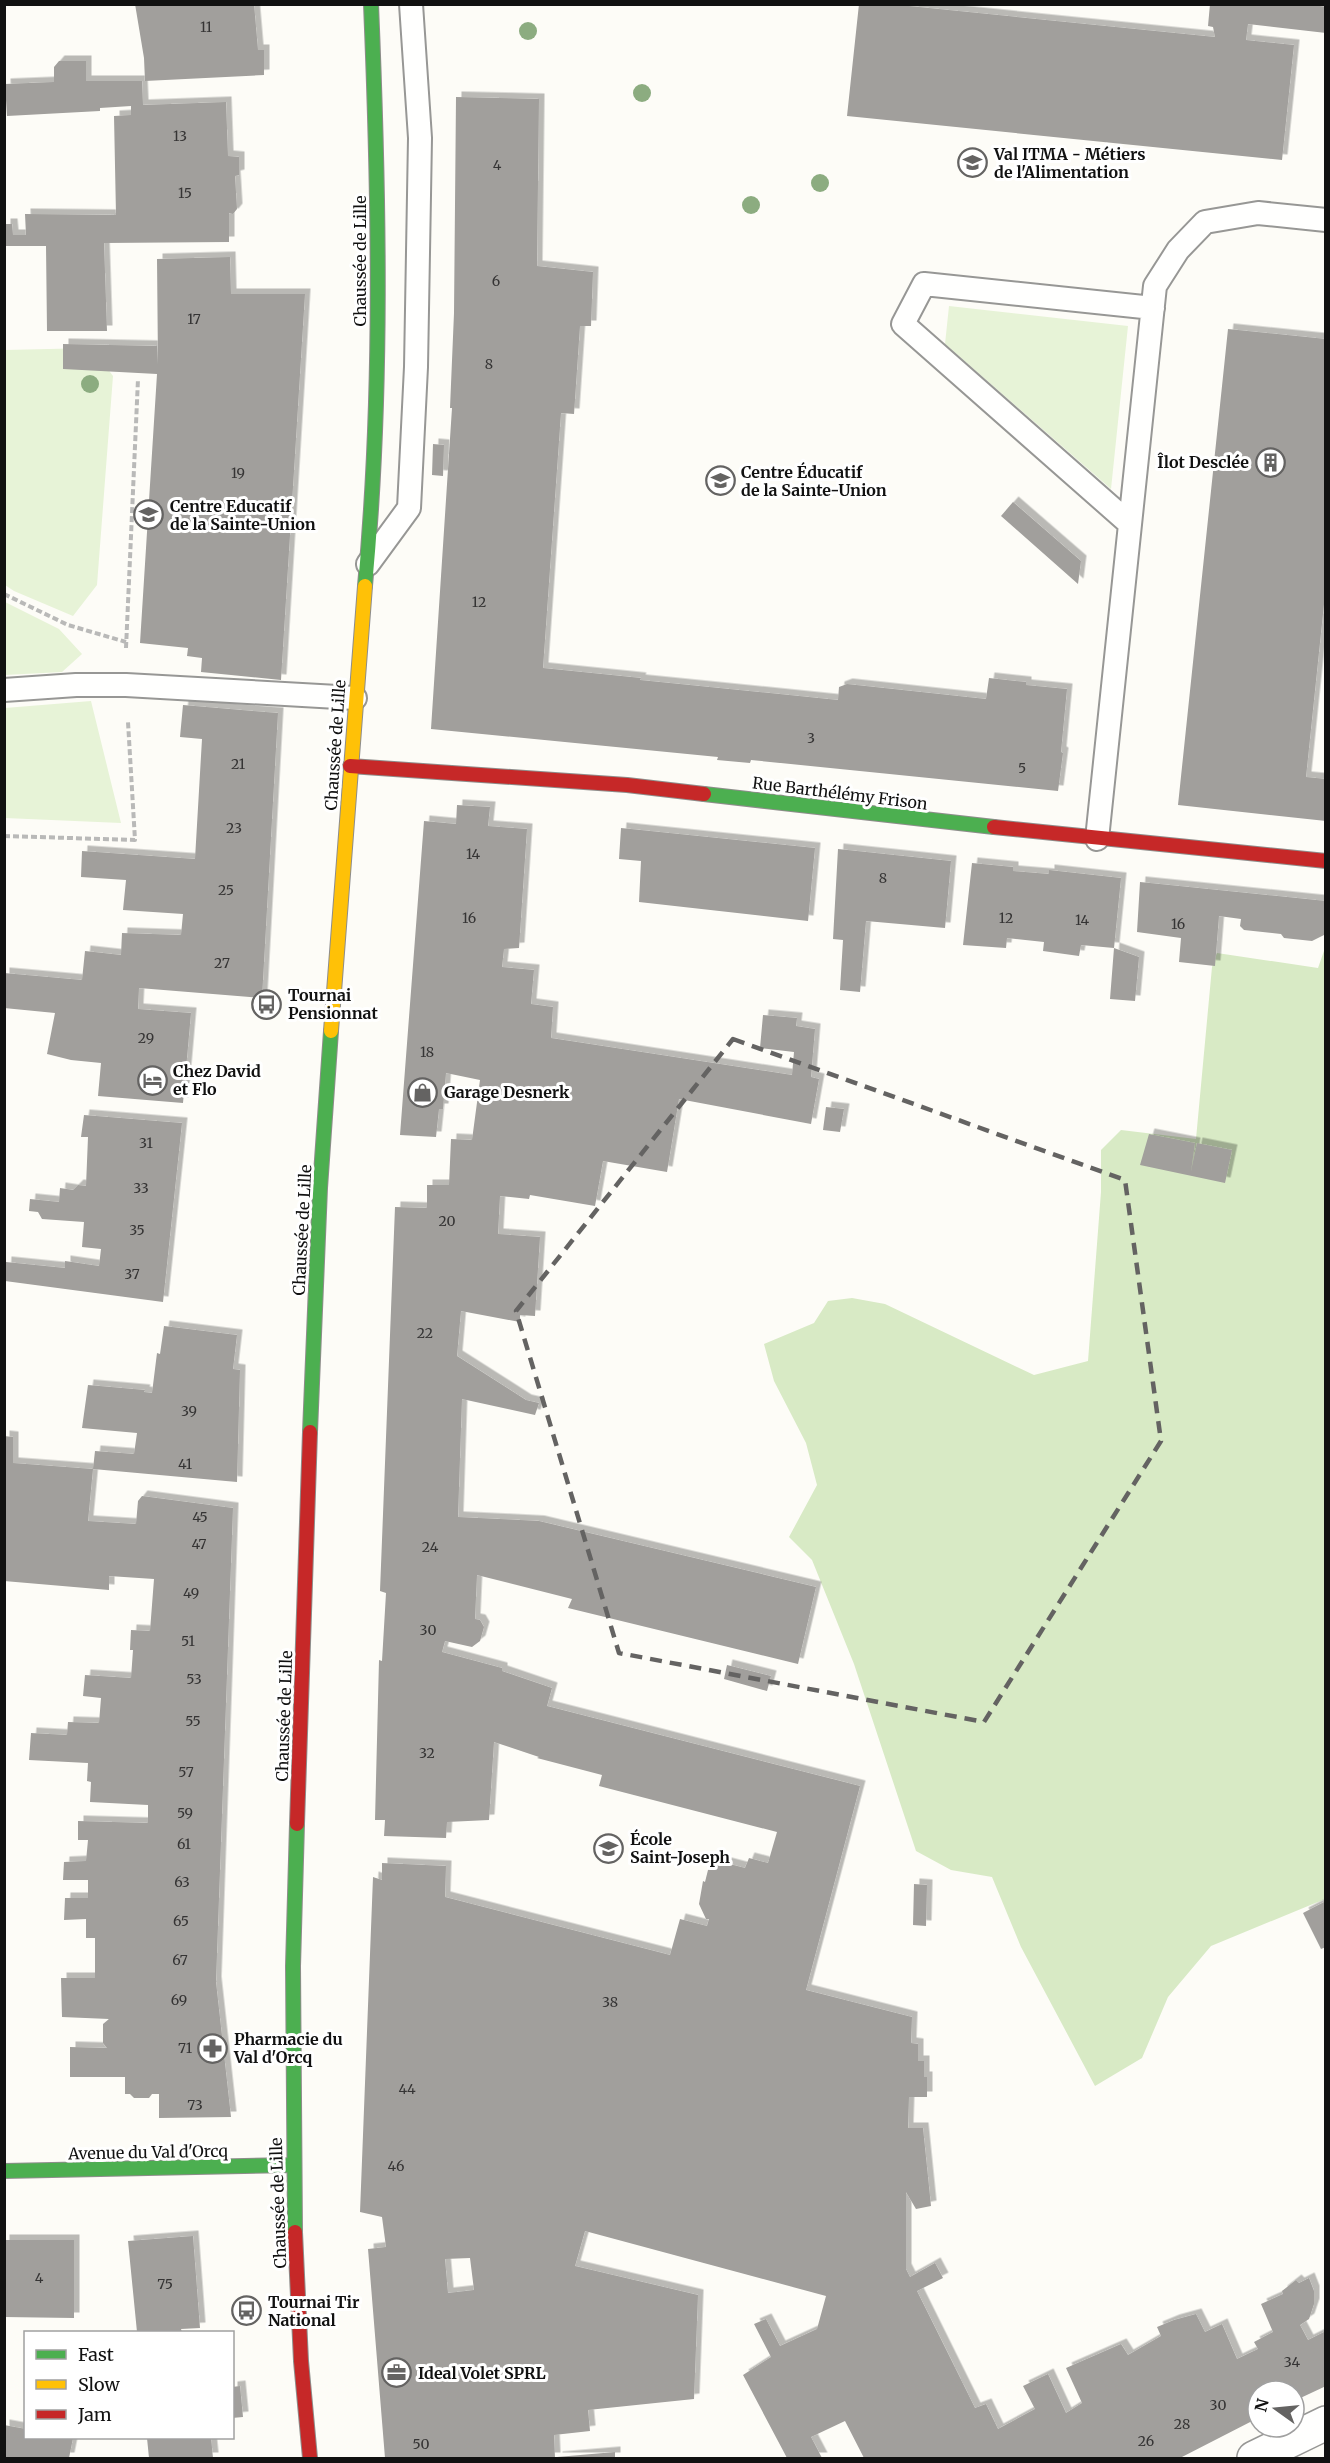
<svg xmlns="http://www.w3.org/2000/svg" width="1330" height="2463" font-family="Merriweather,serif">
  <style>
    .green { fill: #e7f3d7 }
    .forest { fill: #d8eac5 }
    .building { fill: #a19f9c; fill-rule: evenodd; filter: url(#shadow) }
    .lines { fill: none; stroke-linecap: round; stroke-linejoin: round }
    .lane-casing { stroke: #979795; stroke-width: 26 }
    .street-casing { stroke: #979795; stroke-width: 36 }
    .fast-casing { stroke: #8e8d8b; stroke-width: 16 }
    .slow-casing { stroke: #8e8d8b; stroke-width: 16 }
    .jam-casing { stroke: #8e8d8b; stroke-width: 16 }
    .path { stroke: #b9b9b8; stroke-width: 4; stroke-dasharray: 6 3; stroke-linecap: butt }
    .lane { stroke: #fffffe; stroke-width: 22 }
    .street { stroke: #fffffe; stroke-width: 33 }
    .fast { stroke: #4caf50; stroke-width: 14 }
    .slow { stroke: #ffc107; stroke-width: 14 }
    .jam { stroke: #c62828; stroke-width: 14 }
    .tree { fill: #8cac80 }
    .marked { fill: none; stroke: #646362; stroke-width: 4.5; stroke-dasharray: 12 8; stroke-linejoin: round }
    .labels { text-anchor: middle; stroke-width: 6; stroke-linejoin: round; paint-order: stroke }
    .number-label { font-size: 14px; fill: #353434 }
    .poi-label { font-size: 16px; font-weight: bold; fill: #111; stroke: #fff; text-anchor: start }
    .street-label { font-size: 16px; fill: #111; stroke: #fff }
  </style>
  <defs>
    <filter id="shadow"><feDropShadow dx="5.5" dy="-5.5" stdDeviation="0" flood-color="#0004"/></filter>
  </defs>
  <rect width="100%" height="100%" fill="#fdfcf7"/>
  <!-- green -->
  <path class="green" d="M949,306L1128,326L1111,489L945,344Z
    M92,348L113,376L97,585L73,616L14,591L5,585V350Z
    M5,602L59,629L82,654L62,672L5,675Z
    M91,701L121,823L5,818V708Z"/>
  <!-- forest -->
  <path class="forest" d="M1325,948V1899L1211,1946L1168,1997L1142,2058L1095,2086L1021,1947L992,1877L951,1870L916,1851L854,1664L812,1560L789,1537L817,1485L806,1443L774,1381L764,1344L814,1323L828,1301L852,1298L885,1304L1034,1375L1088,1361L1101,1192V1150L1121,1130L1196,1139L1212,967L1217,953L1318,968Z"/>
  <!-- building -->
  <path class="building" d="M135,4H254L258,50H264V75L145,81L144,58Z
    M859,4H889L1215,37L1213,27L1208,26L1210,4H1307L1326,7V33L1248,24L1246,40L1294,45L1282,160L847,116Z
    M59,61H86V81H142L143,105L226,102L228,156L239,157V175L235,176L237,209L233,214L229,213V242L104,243L107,331H47L46,246H5V224H12L13,235H26L25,214L116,215L114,116L131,115V106L100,108V111L7,116L5,84L54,82V67Z
    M456,97L539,99L537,266L593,272L591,326H580L574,414L561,413L543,668L641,678L640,680L838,700L839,687L847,684L986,699L989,678L1026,682V685L1067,689L1061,752L1063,753L1058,791L751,760L750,763L717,760L718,757L431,729L452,408H450L454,313Z
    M230,257L231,294H305L281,680L201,672L202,658L187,656L188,648L140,643L157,374L63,369V344L157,346L158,364L157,259Z
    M1228,329L1326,339V585L1306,777L1326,779V821L1178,805Z
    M433,444L444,445L443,476L432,475Z
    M1013,502L1081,561L1078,584L1001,516Z
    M183,705L278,713L262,998L139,988L138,1009L191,1013L183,1103L98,1096L101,1063L71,1060L47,1054L55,1013L4,1008V973L82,980L85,951L121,955L122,933L181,935L183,914L123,910L126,880L81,877L82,851L195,859L202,739L180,737Z
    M457,805L490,807L488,826L527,829L519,948L504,949L502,967L534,970L531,1004L553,1007L551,1038L792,1075L794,1052L760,1048L763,1015L797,1018L796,1026L815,1029L811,1077L819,1079L811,1124L679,1099L667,1172L603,1161L595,1206L530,1195L529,1199L500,1196L498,1234L540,1237L535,1316L520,1315V1322L461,1311L457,1356L526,1400L539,1403L535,1415L462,1399L458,1517L539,1521L816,1587L798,1664L568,1608L572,1599L477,1575L475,1619L480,1620L484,1627L480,1641L472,1647L445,1641L442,1652L502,1668V1671L552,1688L547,1706L860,1786L806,1990L912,2017L911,2043L918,2044V2061H924V2077H927V2097H909L908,2128H923L931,2206L916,2209L906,2192V2269L910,2277L935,2263L943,2278L917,2291L975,2408L986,2404L998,2429L1035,2409L1023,2386L1048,2374L1066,2413L1082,2403L1066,2368L1121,2344L1128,2355L1161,2336L1157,2327L1174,2320L1196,2314L1205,2332L1222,2324L1237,2359L1258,2349L1254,2342L1273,2332L1261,2304L1283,2294L1282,2291L1296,2280L1299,2283L1309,2278L1314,2291V2304L1309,2319L1300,2325L1308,2340L1326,2331V2386L1294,2401V2391H1258V2418L1180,2458H864L845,2421L811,2437L822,2458H787L743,2375L771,2357L754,2324L766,2319L780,2346L817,2329L826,2296L585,2231L575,2266L698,2295L694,2399L588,2410L590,2431L554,2435L555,2458H385L368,2249L386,2247L382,2217L360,2212L373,1877L382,1880V1863L446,1866L445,1897L670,1955L680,1919L707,1926L709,1919H706L699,1904L703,1881L705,1882L708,1870L722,1862L745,1868L749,1858L768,1863L777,1832L599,1786L602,1775L537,1758L539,1757L494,1742L489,1820L447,1822L446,1838L384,1836L385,1820H375L379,1660L382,1661L386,1593L380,1591L395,1207L427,1208V1185H449L451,1139L472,1140L480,1080L446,1073L443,1109H439L436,1137L400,1135L424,821L456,824ZM470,2258L474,2290L448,2293L445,2259Z
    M621,828L815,848L808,921L639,902L641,861L619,859Z
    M838,849L951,861L945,928L866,921L860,992L840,990L843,940L833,939Z
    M972,863L1013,867V871L1049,874V870L1121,878L1114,948L1081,945L1079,956L1043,951L1044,942L1007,938L1006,948L963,945Z
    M1140,882L1326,901L1324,935L1312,941L1284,938L1281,934L1244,930L1240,926L1241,919L1219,916L1215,966L1179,962L1181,938L1137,932Z
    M1114,948L1139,957L1135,1001L1110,999Z
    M826,1107L844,1109L840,1132L823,1130Z
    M84,1115L182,1123L163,1302L5,1281L6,1262L65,1268V1261L99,1266L101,1249L82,1247L84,1222L42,1219L38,1212L29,1211L30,1199L59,1202L60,1188L73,1190L78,1185L86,1186L88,1137H81Z
    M1149,1134L1195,1143L1191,1171L1197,1143L1232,1150L1225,1183L1140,1165Z
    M164,1326L237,1335L233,1369L240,1370L237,1482L93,1469L95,1451L134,1454L137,1433L82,1428L88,1385L145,1390L144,1392L152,1393L157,1353L160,1354Z
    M4,1436L13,1437V1463L93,1469L88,1521L136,1524L138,1501L142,1496L233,1508L216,1982L231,2117L159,2118V2094H152L149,2098H134L130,2094H125V2077H70V2047L107,2048L103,2043V2024L109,2019L62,2017L61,1978H95V1938H86V1919L64,1920L65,1898H88V1880H63L64,1862L86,1861L88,1840H78V1821L148,1823V1805L90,1802L91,1782L87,1781L88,1763L29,1760L31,1733L67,1735L68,1722L99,1723L101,1698L83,1696L85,1675L131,1678L133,1650H130L131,1630L150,1631L154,1579L109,1576V1590L4,1581Z
    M727,1665L771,1676L767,1691L724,1679Z
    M914,1884L927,1885L926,1926L913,1925Z
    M1326,1901V1947L1321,1949L1303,1913Z
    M193,2236L200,2328L181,2329L182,2332H137L128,2241Z
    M4,2240H74V2318L4,2317Z
    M240,2386L243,2417L232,2418V2387Z
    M4,2425L26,2429V2438H73L69,2458H4Z
    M147,2438H211L213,2458H149Z
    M615,2452V2458H557V2457Z"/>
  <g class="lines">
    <defs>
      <path id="lane" d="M1130,524L903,324L924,284L1153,308
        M368,564L409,508L416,367L420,138L411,4
        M4,690L76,685H126L355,698
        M1097,839L1155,286L1178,250L1205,222L1258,213L1326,220"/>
      <path id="street" d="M1254,2458L1326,2423"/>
      <path id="fast" d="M365,586C383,393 379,197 371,4
        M704,794L994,827
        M310,1432L320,1188L331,1031
        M4,2171L293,2165
        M295,2232L293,1966L297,1824"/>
      <path id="slow" d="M331,1031L365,586"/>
      <path id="jam" d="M350,766L627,785L704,794
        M994,827L1326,861
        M297,1824L310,1432
        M295,2232L301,2361L310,2458"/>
    </defs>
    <!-- lane casing -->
    <use href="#lane" class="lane-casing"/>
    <!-- street casing -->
    <use href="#street" class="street-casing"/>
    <!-- fast casing -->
    <use href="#fast" class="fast-casing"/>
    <!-- slow casing -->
    <use href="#slow" class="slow-casing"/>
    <!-- jam casing -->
    <use href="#jam" class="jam-casing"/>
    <!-- path -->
    <path class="path" d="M4,594L68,625L126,642
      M126,648L138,379
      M4,836L135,840L128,722"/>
    <!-- lane -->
    <use href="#lane" class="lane"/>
    <!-- street -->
    <use href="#street" class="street"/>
    <!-- fast -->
    <use href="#fast" class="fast"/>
    <!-- slow -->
    <use href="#slow" class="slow"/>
    <!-- jam -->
    <use href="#jam" class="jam"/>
  </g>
  <!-- trees -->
  <g class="tree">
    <circle cx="528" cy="31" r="9"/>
    <circle cx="642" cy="93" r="9"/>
    <circle cx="820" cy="183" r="9"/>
    <circle cx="751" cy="205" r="9"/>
    <circle cx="90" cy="384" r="9"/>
  </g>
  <!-- marked area -->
  <path class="marked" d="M733,1039L1125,1180L1161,1441L984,1722L619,1653L516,1311Z"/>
  <!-- icons -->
  <defs>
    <symbol id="school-ring" viewBox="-11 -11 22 22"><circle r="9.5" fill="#fff" stroke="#646362" stroke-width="1.5"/><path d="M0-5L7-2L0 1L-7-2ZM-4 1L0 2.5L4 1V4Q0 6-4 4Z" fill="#646362"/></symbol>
    <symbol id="building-ring" viewBox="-11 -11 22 22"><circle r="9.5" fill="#fff" stroke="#646362" stroke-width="1.5"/><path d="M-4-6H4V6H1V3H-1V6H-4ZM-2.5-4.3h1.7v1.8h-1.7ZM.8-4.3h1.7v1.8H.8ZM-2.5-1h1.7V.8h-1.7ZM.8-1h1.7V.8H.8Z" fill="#646362"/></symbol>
    <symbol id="bus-ring" viewBox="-11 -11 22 22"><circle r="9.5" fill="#fff" stroke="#646362" stroke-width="1.5"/><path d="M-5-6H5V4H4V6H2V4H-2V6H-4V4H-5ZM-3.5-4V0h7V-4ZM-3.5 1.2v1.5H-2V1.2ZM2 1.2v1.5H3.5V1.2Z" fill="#646362"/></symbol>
    <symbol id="hotel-ring" viewBox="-11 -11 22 22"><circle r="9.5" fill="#fff" stroke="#646362" stroke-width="1.5"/><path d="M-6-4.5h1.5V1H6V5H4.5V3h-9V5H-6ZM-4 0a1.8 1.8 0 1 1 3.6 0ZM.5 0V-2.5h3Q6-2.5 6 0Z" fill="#646362"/></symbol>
    <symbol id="shop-ring" viewBox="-11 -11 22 22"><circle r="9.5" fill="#fff" stroke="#646362" stroke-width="1.5"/><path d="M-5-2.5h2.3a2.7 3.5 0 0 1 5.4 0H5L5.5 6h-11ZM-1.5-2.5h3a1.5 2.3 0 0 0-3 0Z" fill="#646362"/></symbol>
    <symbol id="pharmacy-ring" viewBox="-11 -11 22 22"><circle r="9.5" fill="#fff" stroke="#646362" stroke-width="1.5"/><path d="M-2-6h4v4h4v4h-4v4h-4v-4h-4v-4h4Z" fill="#646362"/></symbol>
    <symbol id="office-ring" viewBox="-11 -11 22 22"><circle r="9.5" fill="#fff" stroke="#646362" stroke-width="1.5"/><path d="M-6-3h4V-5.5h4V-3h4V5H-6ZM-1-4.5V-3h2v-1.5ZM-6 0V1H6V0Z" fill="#646362"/></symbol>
  </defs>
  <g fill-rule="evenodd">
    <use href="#school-ring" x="956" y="146" width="33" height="33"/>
    <use href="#building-ring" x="1254" y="446" width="33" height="33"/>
    <use href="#school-ring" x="704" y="464" width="33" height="33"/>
    <use href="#school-ring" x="132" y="498" width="33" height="33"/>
    <use href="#bus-ring" x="250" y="988" width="33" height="33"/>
    <use href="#hotel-ring" x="136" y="1064" width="33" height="33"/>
    <use href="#shop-ring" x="406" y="1076" width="33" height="33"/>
    <use href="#school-ring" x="592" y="1832" width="33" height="33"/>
    <use href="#pharmacy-ring" x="196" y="2032" width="33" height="33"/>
    <use href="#bus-ring" x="230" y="2294" width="33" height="33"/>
    <use href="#office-ring" x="380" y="2356" width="33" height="33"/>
  </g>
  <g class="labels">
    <!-- number labels -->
    <g class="number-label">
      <text x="206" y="32">11</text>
      <text x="180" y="141">13</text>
      <text x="497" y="170">4</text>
      <text x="185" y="198">15</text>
      <text x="496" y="286">6</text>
      <text x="194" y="324">17</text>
      <text x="489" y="369">8</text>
      <text x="238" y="478">19</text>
      <text x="479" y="607">12</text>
      <text x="811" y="743">3</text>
      <text x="238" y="769">21</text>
      <text x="1022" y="773">5</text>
      <text x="234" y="833">23</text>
      <text x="473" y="859">14</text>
      <text x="883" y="883">8</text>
      <text x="226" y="895">25</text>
      <text x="469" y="923">16</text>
      <text x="1006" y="923">12</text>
      <text x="1082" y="925">14</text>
      <text x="1178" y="929">16</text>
      <text x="222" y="968">27</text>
      <text x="146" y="1043">29</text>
      <text x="427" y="1057">18</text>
      <text x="146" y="1148">31</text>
      <text x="141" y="1193">33</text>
      <text x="447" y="1226">20</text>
      <text x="137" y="1235">35</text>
      <text x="132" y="1279">37</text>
      <text x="425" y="1338">22</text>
      <text x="189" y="1416">39</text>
      <text x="185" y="1469">41</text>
      <text x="200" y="1522">45</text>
      <text x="199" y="1549">47</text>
      <text x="430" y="1552">24</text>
      <text x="191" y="1598">49</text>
      <text x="428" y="1635">30</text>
      <text x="188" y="1646">51</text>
      <text x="194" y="1684">53</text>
      <text x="193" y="1726">55</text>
      <text x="427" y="1758">32</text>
      <text x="186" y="1777">57</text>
      <text x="185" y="1818">59</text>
      <text x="184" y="1849">61</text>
      <text x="182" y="1887">63</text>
      <text x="181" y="1926">65</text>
      <text x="180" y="1965">67</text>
      <text x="179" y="2005">69</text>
      <text x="610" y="2007">38</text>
      <text x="185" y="2053">71</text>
      <text x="407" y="2094">44</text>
      <text x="195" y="2110">73</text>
      <text x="396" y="2171">46</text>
      <text x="39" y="2283">4</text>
      <text x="165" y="2289">75</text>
      <text x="1292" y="2367">34</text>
      <text x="1218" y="2410">30</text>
      <text x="1182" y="2429">28</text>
      <text x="1146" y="2446">26</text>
      <text x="421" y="2449">50</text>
    </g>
    <!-- poi labels -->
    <g class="poi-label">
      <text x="994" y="160">Val ITMA - Métiers<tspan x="994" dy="18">de l'Alimentation</tspan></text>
      <text x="1249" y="468" text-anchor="end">Îlot Desclée</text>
      <text x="741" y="478">Centre Éducatif<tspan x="741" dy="18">de la Sainte-Union</tspan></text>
      <text x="170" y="512">Centre Educatif<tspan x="170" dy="18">de la Sainte-Union</tspan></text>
      <text x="288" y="1001">Tournai<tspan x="288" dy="18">Pensionnat</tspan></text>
      <text x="173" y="1077">Chez David<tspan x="173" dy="18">et Flo</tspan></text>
      <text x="444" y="1098">Garage Desnerk</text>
      <text x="630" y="1845">École<tspan x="630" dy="18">Saint-Joseph</tspan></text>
      <text x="234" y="2045">Pharmacie du<tspan x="234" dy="18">Val d'Orcq</tspan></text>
      <text x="268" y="2308">Tournai Tir<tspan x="268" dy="18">National</tspan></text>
      <text x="418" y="2379">Ideal Volet SPRL</text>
    </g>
    <!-- street labels -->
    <g class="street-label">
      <text transform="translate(360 261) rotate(-90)" y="6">Chaussée de Lille</text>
      <text transform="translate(335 745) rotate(-86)" y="6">Chaussée de Lille</text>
      <text transform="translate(840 793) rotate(7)" y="6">Rue Barthélémy Frison</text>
      <text transform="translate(302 1230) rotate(-87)" y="6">Chaussée de Lille</text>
      <text transform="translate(284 1716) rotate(-88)" y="6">Chaussée de Lille</text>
      <text transform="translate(148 2152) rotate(-1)" y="6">Avenue du Val d'Orcq</text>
      <text transform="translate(278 2203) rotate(-92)" y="6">Chaussée de Lille</text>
    </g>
  </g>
  <!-- border -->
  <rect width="1330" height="2463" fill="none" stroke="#111111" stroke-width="12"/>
  <!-- legend -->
  <rect x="24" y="2331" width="210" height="108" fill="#ffffff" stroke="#a0a0a0" stroke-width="1.5"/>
  <rect x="36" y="2350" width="30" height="9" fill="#4caf50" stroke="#a0a0a0" stroke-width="1.5"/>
  <text x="78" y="2361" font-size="18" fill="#111111">Fast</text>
  <rect x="36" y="2380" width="30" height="9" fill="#ffc107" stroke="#a0a0a0" stroke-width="1.5"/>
  <text x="78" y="2391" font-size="18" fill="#111111">Slow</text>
  <rect x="36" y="2410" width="30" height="9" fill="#c62828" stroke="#a0a0a0" stroke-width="1.5"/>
  <text x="78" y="2421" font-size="18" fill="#111111">Jam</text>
  <!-- north arrow -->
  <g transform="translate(1276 2409) rotate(285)"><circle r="28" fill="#ffffff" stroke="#a0a0a0" stroke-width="1.5"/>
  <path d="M0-4.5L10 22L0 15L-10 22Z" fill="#646362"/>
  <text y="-9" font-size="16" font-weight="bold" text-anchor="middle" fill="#111111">N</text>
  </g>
</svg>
